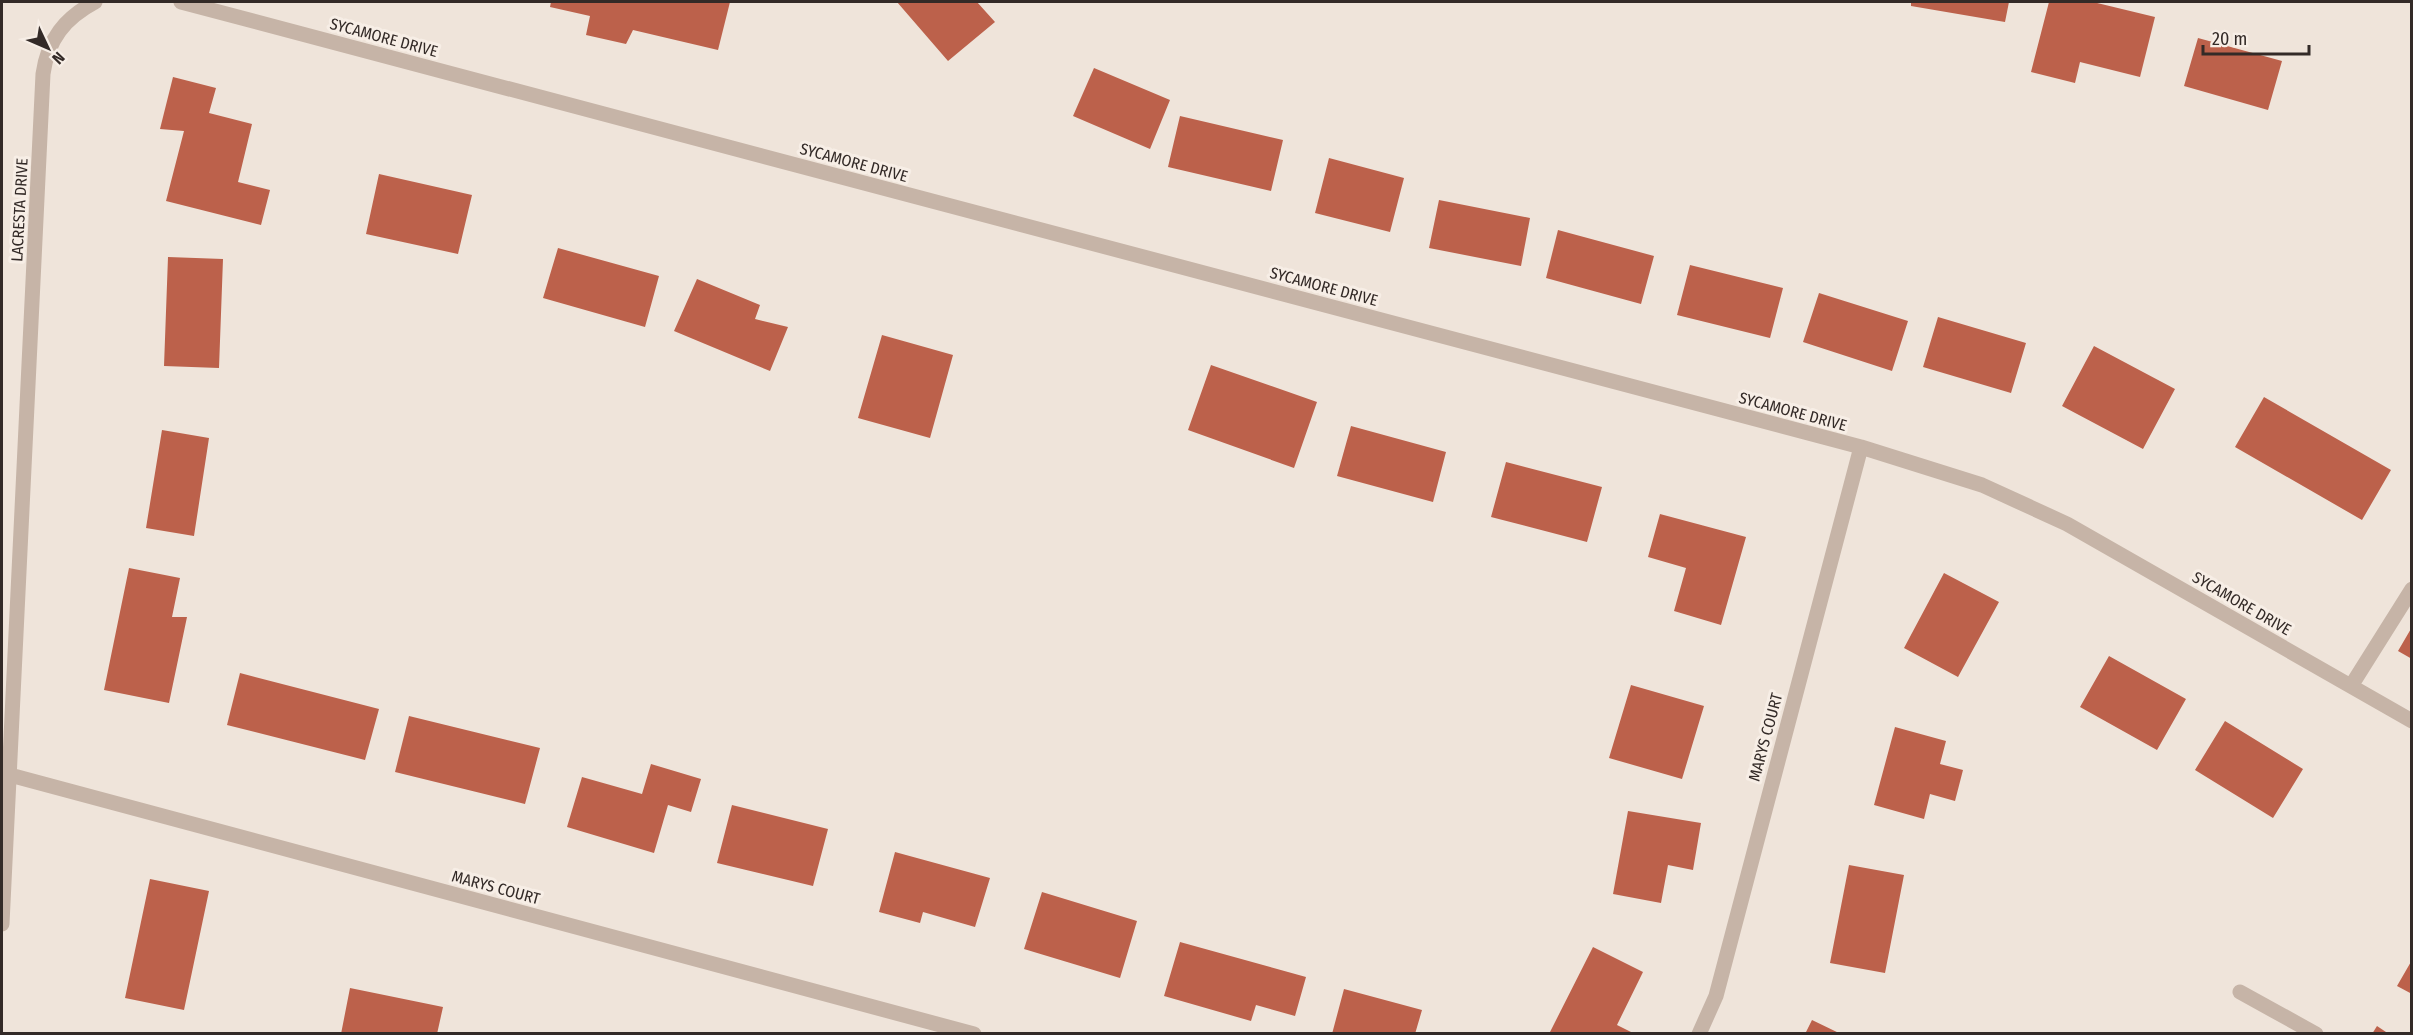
<svg xmlns="http://www.w3.org/2000/svg" width="2413" height="1035" font-family="'Fira Sans Condensed',sans-serif">
  <style>
    .building { fill: #bc614b }
    .lines { fill: none; stroke-linecap: round; stroke-linejoin: round }
    .minor { stroke: #c6b4a7; stroke-width: 15 }
    .labels { text-anchor: middle; stroke-width: 6; stroke-linejoin: round; paint-order: stroke }
    .street-label { font-size: 16px; fill: #332a27; stroke: #f7eee6 }
  </style>
  <rect width="100%" height="100%" fill="#efe4da"/>
  <!-- building -->
  <path class="building" d="M551,2H730L718,50L633,30L626,44L586,35L590,16L550,7Z
    M897,2H977L995,22L948,61Z
    M1911,2H2009L2005,22L1911,6Z
    M2049,2H2093L2155,17L2140,77L2080,62L2075,83L2031,72Z
    M2198,38L2282,61L2268,110L2184,86Z
    M1094,68L1170,100L1150,149L1073,116Z
    M173,77L216,88L209,113L252,124L238,182L270,190L261,225L166,201L184,131L160,129Z
    M1180,116L1283,140L1271,191L1168,167Z
    M1329,158L1404,178L1390,232L1315,213Z
    M379,174L472,195L458,254L366,234Z
    M1439,200L1530,218L1521,266L1429,248Z
    M1558,230L1654,256L1641,304L1546,278Z
    M558,248L659,276L645,327L543,298Z
    M168,257L223,259L219,368L164,366Z
    M1690,265L1783,288L1770,338L1677,315Z
    M697,279L760,305L755,319L788,327L770,371L674,331Z
    M1819,293L1908,321L1892,371L1803,342Z
    M1938,317L2026,343L2011,393L1923,367Z
    M882,335L953,355L930,438L858,418Z
    M2094,346L2175,389L2143,449L2062,406Z
    M1211,365L1317,402L1294,468L1188,430Z
    M2264,397L2391,470L2362,520L2235,447Z
    M1351,426L1446,452L1433,502L1337,476Z
    M162,430L209,438L194,536L146,528Z
    M1506,462L1602,487L1587,542L1491,517Z
    M1660,514L1746,537L1721,625L1674,611L1686,568L1648,557Z
    M129,568L180,578L172,617H187L169,703L104,690Z
    M1944,573L1999,602L1958,677L1904,648Z
    M2412,627V659L2398,651Z
    M2109,656L2186,699L2157,750L2080,707Z
    M240,673L379,709L365,760L227,725Z
    M1631,685L1704,706L1682,779L1609,758Z
    M409,716L540,748L525,804L395,772Z
    M2225,721L2303,769L2273,818L2195,770Z
    M1895,727L1946,741L1940,764L1963,770L1955,801L1930,794L1924,819L1874,805Z
    M651,764L701,779L691,812L668,805L654,853L567,827L582,777L642,794Z
    M732,805L828,829L813,886L717,863Z
    M1628,811L1701,823L1693,870L1668,865L1661,903L1613,894Z
    M895,852L990,878L975,927L923,912L920,923L879,912Z
    M1849,865L1904,875L1885,973L1830,963Z
    M150,879L209,891L184,1010L125,998Z
    M1042,892L1137,921L1120,978L1024,949Z
    M1180,942L1306,977L1295,1016L1256,1005L1251,1021L1164,996Z
    M1593,947L1643,972L1617,1025L1635,1034H1549Z
    M2412,960V994L2397,986Z
    M350,988L443,1007L437,1034H341Z
    M1344,989L1422,1010L1415,1034H1332Z
    M1812,1020L1841,1034H1805Z
    M2377,1026L2389,1034H2372Z"/>
  <g class="lines">
    <!-- minor -->
    <path class="minor" d="M181,2L1861,447L1982,485L2067,524L2412,721
      M2351,686L2412,589
      M10,775L974,1034
      M2,924L43,74C48,39 65,18 95,2
      M2240,992L2316,1034
      M1699,1034L1716,996L1861,447"/>
  </g>
  <g class="labels">
    <!-- street labels -->
    <g class="street-label">
      <text transform="translate(384 37) rotate(15)" y="6">SYCAMORE DRIVE</text>
      <text transform="translate(854 162) rotate(15)" y="6">SYCAMORE DRIVE</text>
      <text transform="translate(19 210) rotate(-87)" y="6">LACRESTA DRIVE</text>
      <text transform="translate(1324 286) rotate(15)" y="6">SYCAMORE DRIVE</text>
      <text transform="translate(1793 411) rotate(15)" y="6">SYCAMORE DRIVE</text>
      <text transform="translate(2242 603) rotate(30)" y="6">SYCAMORE DRIVE</text>
      <text transform="translate(1765 737) rotate(-75)" y="6">MARYS COURT</text>
      <text transform="translate(496 887) rotate(15)" y="6">MARYS COURT</text>
    </g>
  </g>
  <!-- border -->
  <rect width="2413" height="1035" fill="none" stroke="#332a27" stroke-width="6"/>
  <!-- north arrow -->
  <g transform="translate(48 48) rotate(134)" stroke="#f7eee6" stroke-width="4.5" paint-order="stroke">
  <path d="M0-4.5L10 22L0 15L-10 22Z" fill="#332a27"/>
  <text y="-9" font-size="16" font-weight="bold" text-anchor="middle" fill="#332a27">N</text>
  </g>
  <!-- scale -->
  <path d="M2203 45v9h106v-9" fill="none" stroke="#332a27" stroke-width="3"/>
  <text x="2212" y="45" font-size="18" fill="#332a27" stroke="#f7eee6" stroke-width="4.5" paint-order="stroke">20 m</text>
</svg>
